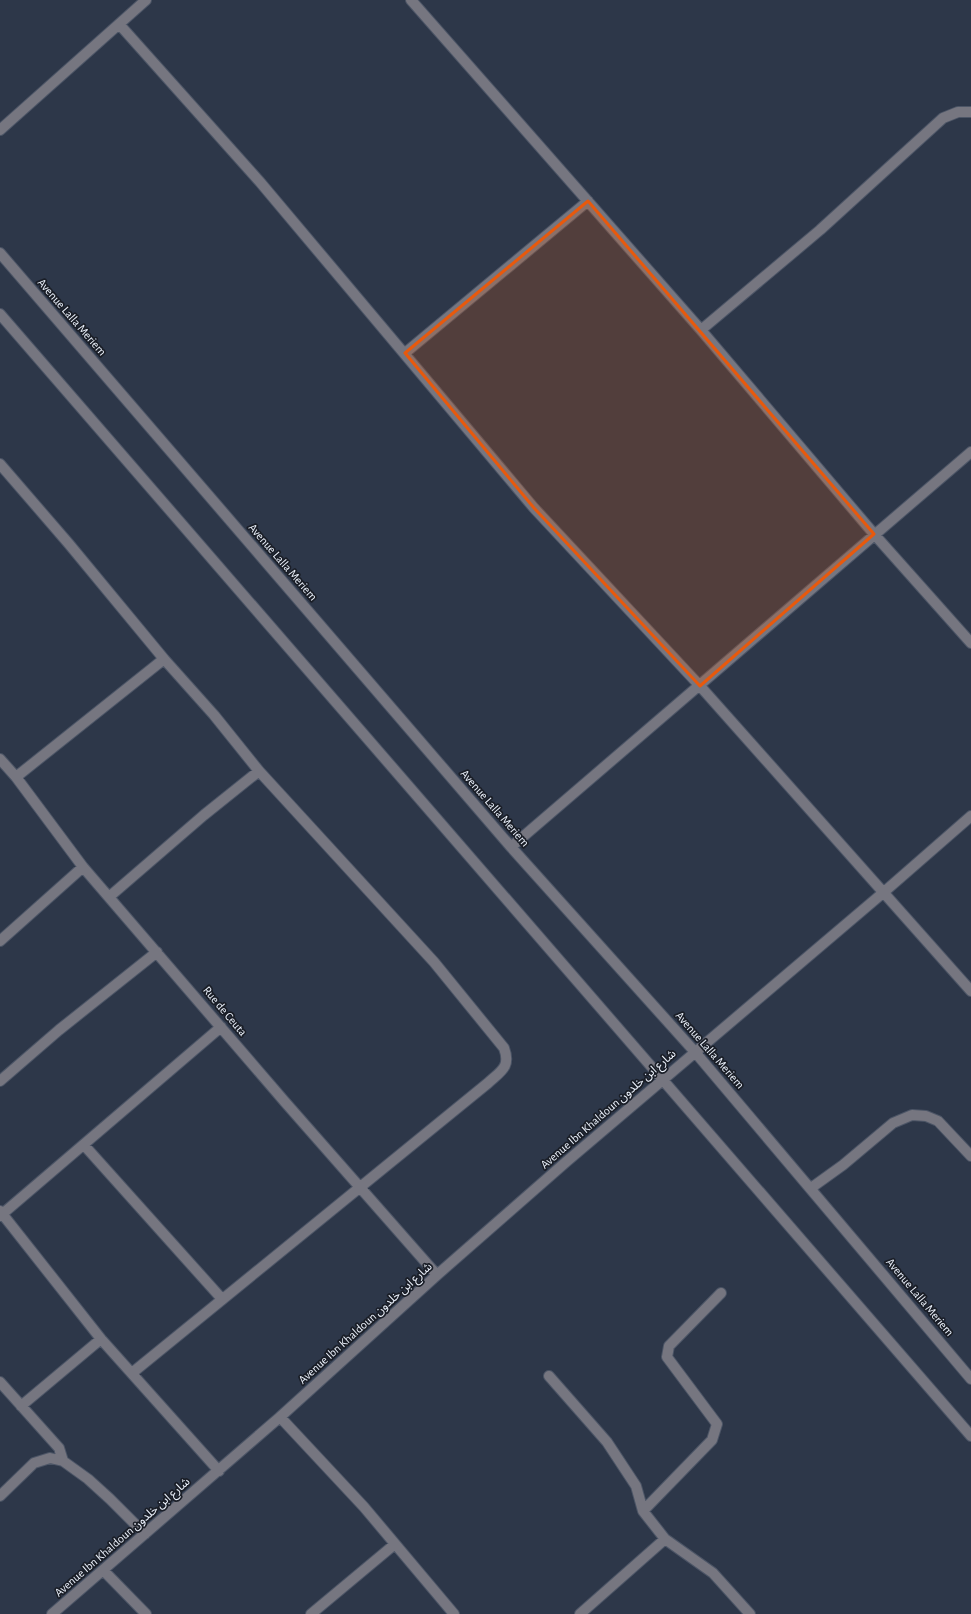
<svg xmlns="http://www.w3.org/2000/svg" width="971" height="1614" font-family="'Alegreya Sans','Noto Sans Arabic',sans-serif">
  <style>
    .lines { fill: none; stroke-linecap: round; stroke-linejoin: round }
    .minor-casing { stroke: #4c5566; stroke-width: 12 }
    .minor { stroke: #767680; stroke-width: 10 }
    .marked { fill: #e8590c; fill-opacity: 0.2; stroke: #e8590c; stroke-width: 3; stroke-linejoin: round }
    .labels { text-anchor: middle; stroke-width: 3.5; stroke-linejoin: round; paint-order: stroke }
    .street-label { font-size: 12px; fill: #eff5ff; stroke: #1a1e27 }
  </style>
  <rect width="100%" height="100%" fill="#2d3749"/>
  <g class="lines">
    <defs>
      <path id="minor" d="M411,0L701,330L874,534L971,643
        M119,24L260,182L534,508L700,686L971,991
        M0,130L146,0
        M0,253L511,847L695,1052L971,1379
        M0,314L971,1436
        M701,330L820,230L943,118L958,112H971
        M405,353L588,201
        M0,464L69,544L164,659L16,777
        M0,759L16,777L83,867L285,1102L437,1275
        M511,847L971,452
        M109,897L204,815L259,771
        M0,941L83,867
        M0,1081L59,1030L157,952
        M84,1145L222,1299
        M811,1188L843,1165L893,1123L912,1115L926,1116L938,1121L971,1156
        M0,1211L101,1339L219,1471
        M0,1216L221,1027
        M132,1373L488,1083C501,1071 511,1067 504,1048L434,962L259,771L214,715L164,659
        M549,1376L607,1442L636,1486L643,1511L665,1539L580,1614
        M0,1382L59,1448L63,1461
        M21,1406L101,1339
        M280,1417L364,1507L454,1614
        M0,1496L34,1463L50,1458L63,1461L88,1479L110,1499L145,1534
        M643,1511L712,1440L717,1424L667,1357L669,1346L721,1293
        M665,1539L713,1573L750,1614
        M103,1570L146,1614
        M52,1614L280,1417L437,1275L566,1162L884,892L971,816
        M311,1614L395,1544"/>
    </defs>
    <!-- minor casing -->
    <use href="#minor" class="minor-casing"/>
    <!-- minor -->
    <use href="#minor" class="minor"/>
  </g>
  <!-- marked area -->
  <path class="marked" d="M588,201L874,534L700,686L534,508L405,353Z"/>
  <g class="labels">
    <!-- street labels -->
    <g class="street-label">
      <text transform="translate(72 317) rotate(49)" y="4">Avenue Lalla Meriem</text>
      <text transform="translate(283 562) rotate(49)" y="4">Avenue Lalla Meriem</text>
      <text transform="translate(495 808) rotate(49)" y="4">Avenue Lalla Meriem</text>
      <text transform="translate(225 1011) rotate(50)" y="4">Rue de Ceuta</text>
      <text transform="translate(710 1050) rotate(49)" y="4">Avenue Lalla Meriem</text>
      <text transform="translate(608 1109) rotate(-41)" y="4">Avenue Ibn Khaldoun شارع ابن خلدون</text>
      <text transform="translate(920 1297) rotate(50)" y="4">Avenue Lalla Meriem</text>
      <text transform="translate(365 1323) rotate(-42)" y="4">Avenue Ibn Khaldoun شارع ابن خلدون</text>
      <text transform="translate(122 1537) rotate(-41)" y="4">Avenue Ibn Khaldoun شارع ابن خلدون</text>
    </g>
  </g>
</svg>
